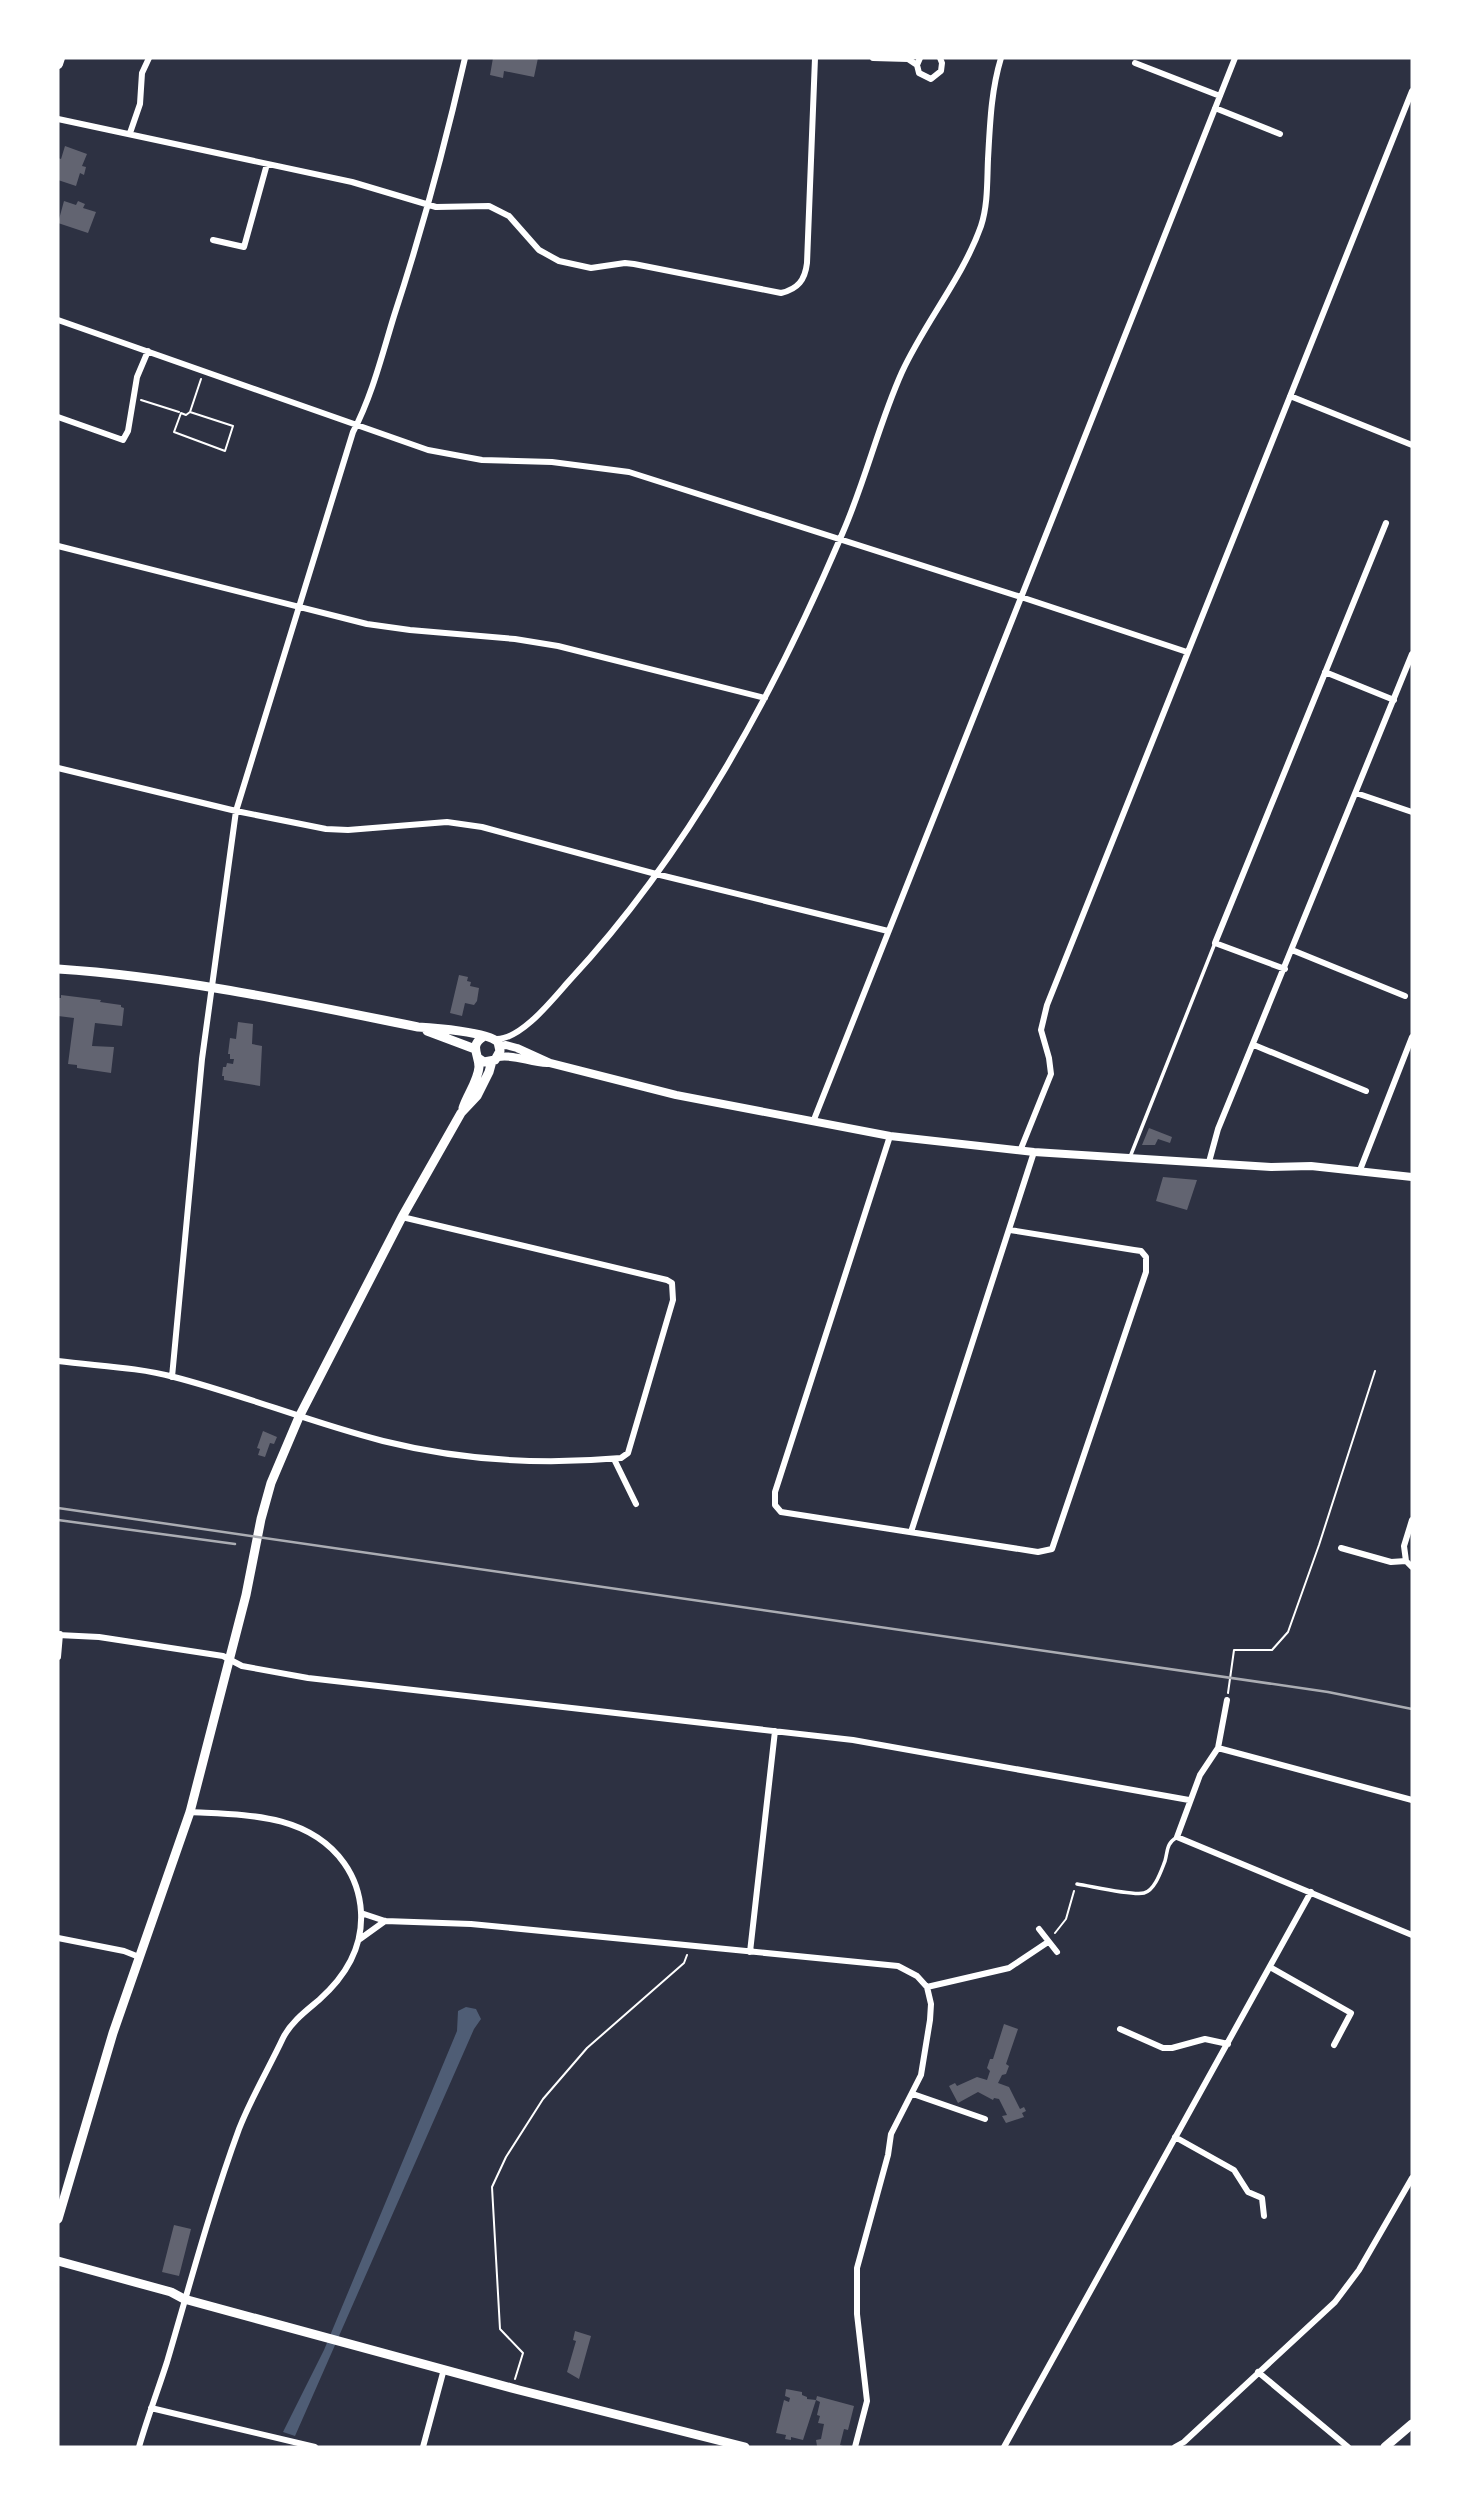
<svg xmlns="http://www.w3.org/2000/svg" width="1470" height="2505" font-family="'Space Grotesk',sans-serif">
  <style>
    .water { fill: #4f5d75 }
    .building { fill: #626471 }
    .lines { fill: none; stroke-linecap: round; stroke-linejoin: round }
    .path { stroke: #fff; stroke-width: 2 }
    .service { stroke: #fff; stroke-width: 3.5 }
    .minor { stroke: #fff; stroke-width: 6 }
    .tertiary { stroke: #fff; stroke-width: 8 }
    .secondary { stroke: #fff; stroke-width: 9 }
    .primary { stroke: #fff; stroke-width: 10 }
    .rail { stroke: #abadb3; stroke-width: 2.5 }
  </style>
  <rect width="100%" height="100%" fill="#2d3142"/>
  <!-- water -->
  <path class="water" d="M466,2007L476,2009L481,2019L474,2029L295,2436L283,2432L324,2350L457,2031L458,2011Z"/>
  <!-- building -->
  <path class="building" d="M493,58H538L534,77L504,71L503,78L490,75Z
    M65,146L87,154L82,166L86,167L84,175L80,173L76,186L58,180V158L61,159Z
    M64,201L76,205L78,201L85,204L83,208L96,212L88,233L58,223Z
    M459,975L468,977L467,981L471,982L470,986L479,988L477,1001L474,1005L465,1003L462,1016L450,1013Z
    M61,995L101,1000L100,1002L121,1005V1007L124,1008L122,1026L95,1023L92,1046L114,1047L111,1073L77,1068V1065L68,1064L74,1018L58,1016V998H61Z
    M238,1022L253,1024L252,1044L262,1046L260,1086L224,1080V1076H222L223,1067H226L227,1063L233,1064L234,1059H230V1054H228L230,1038L236,1039Z
    M1149,1128L1172,1137L1170,1143L1158,1139L1155,1145H1142Z
    M1163,1177L1197,1180L1187,1210L1156,1201Z
    M263,1431L277,1437L274,1444L270,1443L265,1457L258,1455L260,1449L257,1448Z
    M1004,2024L1018,2029L1006,2064L1009,2066L1006,2074L1002,2075L998,2083L1009,2087L1020,2109L1024,2107L1026,2111L1022,2113L1024,2117L1006,2123L1002,2116L1007,2115L999,2099L994,2098L993,2100L978,2092L958,2103L949,2086L955,2083L957,2086L977,2077L987,2080L990,2071L987,2068L990,2059H993Z
    M174,2225L191,2229L179,2276L162,2272Z
    M575,2331L591,2336L579,2379L567,2372L576,2341L573,2340Z
    M786,2389L802,2392V2395L807,2397V2399L816,2400L803,2440L791,2437V2440L785,2439L786,2435L776,2433L784,2400L789,2402L790,2398L785,2396Z
    M817,2396L854,2406L848,2430L844,2429L840,2445L846,2447L817,2446L816,2440L821,2439L824,2424L818,2423L820,2416L817,2415L820,2402L816,2400Z"/>
  <g class="lines">
    <!-- path -->
    <path class="path" d="M141,400L179,412
      M190,412L186,415L181,413L174,432L225,451L233,426L190,412L201,379
      M1228,1693L1234,1650H1272L1288,1632L1319,1545L1375,1371
      M1055,1933L1066,1919L1074,1891
      M515,2379L523,2353L500,2329L492,2187L506,2157L543,2099L587,2048L684,1963L687,1955"/>
    <!-- service -->
    <path class="service" d="M1130,1157L1215,943
      M1077,1884C1091,1886 1132,1896 1144,1893C1155,1890 1161,1871 1165,1861C1168,1850 1166,1844 1177,1837"/>
    <!-- minor -->
    <path class="minor" d="M873,58L908,59L917,65
      M920,58L917,65L919,73L931,79L941,71L942,63L940,58
      M1135,63L1220,96
      M1215,108L1280,134
      M58,119L352,182L436,207L489,206L509,216L539,250L559,261L591,268L625,263L634,264L781,293C798,289 805,280 807,263L815,58
      M130,133L140,104L142,73L149,58
      M213,240L244,247L267,164
      M58,320L428,450L482,460L552,462L629,472L1021,597L1187,652
      M1290,396L1412,445
      M58,417L123,440L128,431L137,377L148,351
      M58,546L367,624L410,630L515,639L558,646L765,698
      M1325,672L1394,700
      M58,768L236,811L326,829L348,830L447,822L482,827L656,874L888,931
      M1356,793L1412,812
      M1292,950L1405,996
      M1285,969L1215,943L1386,523
      M496,1039C521,1040 553,999 569,981C689,852 775,692 843,532C866,479 879,423 902,372C925,322 963,277 981,226C988,205 987,181 988,159C990,124 991,91 1001,58
      M1254,1045L1366,1091
      M813,1122L1235,58
      M890,1136L775,1492V1505L781,1512L1038,1552L1052,1549L1146,1272V1257L1141,1251L1134,1250L1010,1230
      M1020,1151L1051,1074L1049,1058L1041,1030L1047,1005L1412,91
      M1209,1162L1218,1129L1412,654
      M1360,1170L1412,1037
      M58,1361C96,1366 137,1367 174,1377C244,1395 312,1423 383,1441C459,1460 542,1465 621,1458L628,1453L673,1300L672,1283L667,1280L402,1217
      M172,1377L202,1059L236,811L353,432C372,396 382,355 394,316C422,231 445,145 465,58
      M614,1459L636,1504
      M911,1532L1034,1152
      M1341,1548L1391,1562L1406,1561L1412,1567
      M1406,1561L1404,1546L1412,1520
      M58,1635L99,1637L223,1656L242,1666L308,1678L853,1740L1189,1800
      M58,1657L60,1634
      M1227,1700L1218,1748L1200,1775L1177,1837L1412,1935
      M1218,1748L1412,1800
      M361,1913L385,1921L471,1924L898,1966L917,1976L927,1987L931,2004L930,2020L921,2075L891,2134L888,2155L857,2268V2314L867,2401L855,2447
      M1039,1929L1057,1952
      M58,1938L124,1951L139,1957
      M360,1939L385,1921
      M750,1952L775,1731
      M1270,1967L1351,2013L1334,2045
      M927,1987L1009,1968L1048,1942
      M1120,2029L1163,2048H1172L1205,2039L1228,2044
      M913,2094L985,2119
      M1175,2137L1234,2170L1248,2192L1262,2198L1264,2216
      M1258,2372L1348,2447
      M151,2408L315,2447
      M139,2447C147,2419 158,2390 167,2362C190,2284 211,2205 239,2129C251,2098 269,2068 283,2038C291,2022 306,2011 319,2000C345,1977 363,1947 361,1912C360,1895 354,1877 344,1863C308,1813 245,1815 190,1812
      M423,2447L444,2369
      M1004,2447L1311,1892
      M1175,2447L1184,2442L1335,2302L1359,2270L1412,2178"/>
    <!-- tertiary -->
    <path class="tertiary" d="M500,1046L506,1045L517,1048L550,1063L676,1095L890,1136L1034,1152L1271,1167L1311,1166L1412,1177
      M498,1057C516,1054 530,1063 547,1063"/>
    <!-- secondary -->
    <path class="secondary" d="M58,969C179,977 299,1003 418,1027C435,1028 487,1032 498,1042L500,1051L495,1060L484,1062L478,1058
      M427,1031L475,1049
      M463,1108C467,1095 478,1081 479,1067C479,1054 469,1046 483,1037
      M58,2219L113,2033L190,1812L246,1595L261,1519L271,1483L299,1417L402,1217L461,1113L477,1096L489,1072L492,1061
      M58,2261L171,2292L184,2299L519,2390L745,2447
      M1385,2447L1412,2424"/>
    <!-- primary -->
    <path class="primary" d="M58,64L60,58"/>
    <!-- rail -->
    <path class="rail" d="M58,1508L1328,1692L1412,1709
      M58,1520L235,1544"/>
  </g>
  <!-- border -->
  <rect width="1470" height="2505" fill="none" stroke="#ffffff" stroke-width="119"/>
</svg>
